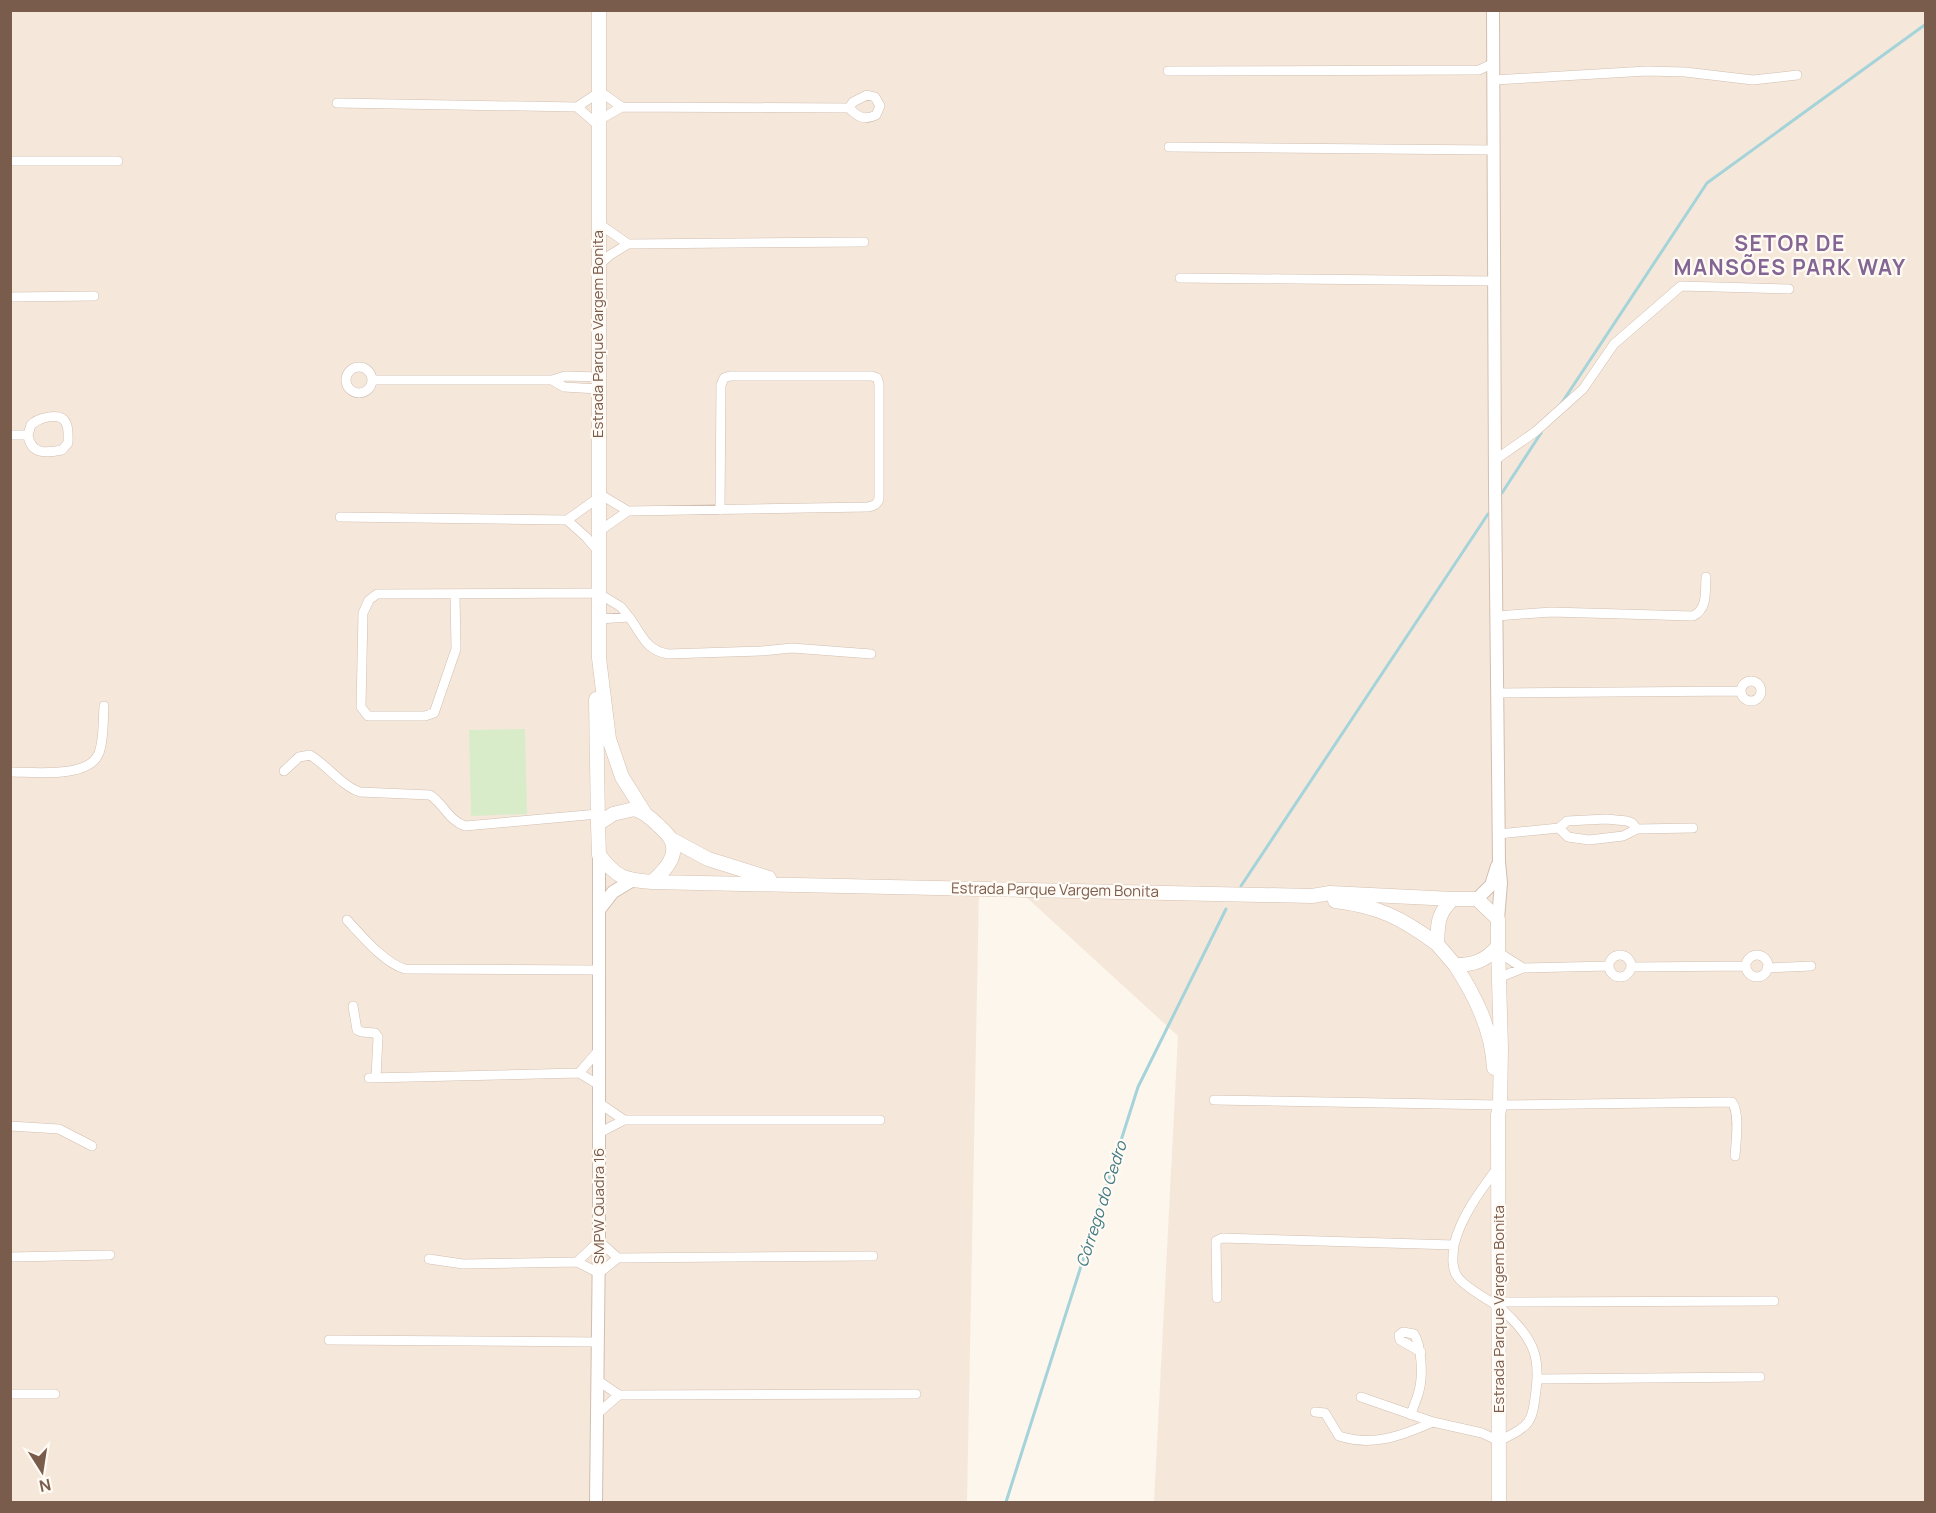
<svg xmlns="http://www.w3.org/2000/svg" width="1936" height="1513" font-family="Manrope,sans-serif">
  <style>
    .residential { fill: #f5e8da }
    .green { fill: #d8ecc9 }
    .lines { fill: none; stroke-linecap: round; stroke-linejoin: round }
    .stream { stroke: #a5d3da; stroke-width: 3 }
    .minor-casing { stroke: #d1beb0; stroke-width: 10 }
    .tertiary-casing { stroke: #d1beb0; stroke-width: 14 }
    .secondary-casing { stroke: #d6c0b0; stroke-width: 15 }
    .minor { stroke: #fff; stroke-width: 9 }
    .tertiary { stroke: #fff; stroke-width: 12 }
    .secondary { stroke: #fff; stroke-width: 14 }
    .labels { text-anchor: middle; stroke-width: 4.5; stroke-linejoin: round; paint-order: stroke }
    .street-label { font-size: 15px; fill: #7a5c4d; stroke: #fffaf3 }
    .water-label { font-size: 16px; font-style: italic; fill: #437c86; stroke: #fffaf3 }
    .district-label { font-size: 21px; font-weight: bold; letter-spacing: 1.5px; fill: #846695; stroke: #fffaf3 }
  </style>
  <rect width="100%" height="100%" fill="#fdf6ec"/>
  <!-- residential -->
  <path class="residential" d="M11,11H1925V1502H1154L1178,1036L1014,886L979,891L967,1502H11Z"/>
  <!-- green -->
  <path class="green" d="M525,729L527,814L471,816L469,730Z"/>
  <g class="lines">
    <!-- stream -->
    <path class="stream" d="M1561,404L1707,183L1926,24
      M1502,493L1541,433
      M1241,886L1488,514
      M1006,1502L1138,1087L1226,909"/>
    <defs>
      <path id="minor" d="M1168,71L1479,70L1494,63
        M1494,80L1647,71L1685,72L1753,80L1797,75
        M599,91L622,107
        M337,103L577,107L598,93
        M577,107L599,126
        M599,120L622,107L849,108C858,117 864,121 876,115L880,106L875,97L867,95L853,102L849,108
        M1169,147L1493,150
        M10,161H118
        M598,223L628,244
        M599,265L610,255L628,244L864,242
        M1180,278L1494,281
        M10,297L94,296
        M346 380a13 13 0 1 1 26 0a13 13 0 1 1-26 0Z
        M372,380H552L565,376L598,377
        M552,380L564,387L598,389
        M10,435H28L31,425C37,418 61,411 66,423C69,429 68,438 68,443L62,450C46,453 31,455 28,435
        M1495,460L1535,432L1583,389L1614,344L1681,286L1789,289
        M598,493L628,511L868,507C873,506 877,505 879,499V384L877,378L872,376H730L724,378L721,385L720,510
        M340,517L567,520L598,498
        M567,520L586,537L598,551
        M598,532L628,511
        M455,594L456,649L434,713L425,716H368L361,707L363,613L369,600L377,594L598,593L621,607L629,617
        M1497,616L1551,612L1693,616C1708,609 1705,591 1706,577
        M599,619L629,617C642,634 645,650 668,654L761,651L792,648L871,654
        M1741 691a10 10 0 1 1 20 0a10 10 0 1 1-20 0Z
        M1498,693L1740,691
        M284,771L299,757L310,755C328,766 342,786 360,792L430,795C444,804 448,820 465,826L598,814
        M10,772C33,772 89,779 99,753C104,739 103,721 104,706
        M1559,828L1567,821L1606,819L1627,821L1632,823L1637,829
        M1498,834L1559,828L1568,837L1589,840L1623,836L1637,829L1693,828
        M347,920C362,936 384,963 405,969L599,970
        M1498,952L1523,968
        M1609 966a11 11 0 1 1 22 0a11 11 0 1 1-22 0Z
        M1746 966a11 11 0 1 1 22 0a11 11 0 1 1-22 0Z
        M1632,967L1745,966
        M1767,968L1811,966
        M1498,978L1523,968L1609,966
        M353,1006L357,1030L362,1032L375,1033L378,1037L376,1078
        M579,1073L598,1051
        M369,1078L579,1073L599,1085
        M1214,1100L1500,1105L1732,1102C1740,1113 1736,1142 1735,1156
        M599,1103L624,1120
        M10,1126L59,1129L92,1146
        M599,1133L624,1120H880
        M1454,1245C1461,1216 1481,1190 1498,1167
        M10,1257L110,1255
        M429,1259L463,1264L577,1262L599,1273L618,1258L873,1256
        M577,1262L599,1241L618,1258
        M1217,1298L1216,1241L1222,1238L1454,1245C1453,1254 1451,1267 1457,1276C1463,1286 1488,1300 1498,1306C1503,1309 1507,1315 1512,1319C1534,1342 1540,1358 1536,1390C1532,1425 1530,1425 1499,1441L1482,1433L1433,1422L1361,1397
        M1500,1302L1774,1301
        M329,1340L598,1342
        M1537,1379L1760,1377
        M597,1380L619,1395L916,1394
        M10,1394H55
        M1315,1412L1325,1413L1339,1436C1373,1447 1401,1436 1433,1422
        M597,1414L619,1395
        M1411,1415C1413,1407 1417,1399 1419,1391C1423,1376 1422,1347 1414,1334L1403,1332L1399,1335L1400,1340L1421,1352"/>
      <path id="tertiary" d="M1493,10L1495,489L1499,862L1501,883L1498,919
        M1477,899L1491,885L1497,866
        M599,910L613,892L633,880
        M596,1502L599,1241V855"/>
      <path id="secondary" d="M599,10V658L609,739L622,777L644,812
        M596,699L598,824
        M634,809C644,812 649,817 657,824C661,828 667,833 670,838C681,855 663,872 652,882C624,880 617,878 599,855L598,824L613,814Z
        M671,839L708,859L769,878
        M652,882L1312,896L1330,893L1453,899
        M1453,899H1477L1498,919V946C1486,961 1473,965 1455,965L1437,944C1438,923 1437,914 1453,899Z
        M1335,901C1378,906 1402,918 1437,944
        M1498,946L1501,1048L1500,1105L1498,1115L1499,1502
        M1455,965C1475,996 1492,1029 1494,1068"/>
    </defs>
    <!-- minor casing -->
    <use href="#minor" class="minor-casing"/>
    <!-- tertiary casing -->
    <use href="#tertiary" class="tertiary-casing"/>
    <!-- secondary casing -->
    <use href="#secondary" class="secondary-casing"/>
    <!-- minor -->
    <use href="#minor" class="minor"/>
    <!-- tertiary -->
    <use href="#tertiary" class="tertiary"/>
    <!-- secondary -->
    <use href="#secondary" class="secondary"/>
  </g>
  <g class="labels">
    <!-- street labels -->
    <g class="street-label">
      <text transform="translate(598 334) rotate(-90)" y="5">Estrada Parque Vargem Bonita</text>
      <text transform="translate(1055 890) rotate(1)" y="5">Estrada Parque Vargem Bonita</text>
      <text transform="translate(599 1206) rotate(-90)" y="5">SMPW Quadra 16</text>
      <text transform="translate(1499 1309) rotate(-90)" y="5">Estrada Parque Vargem Bonita</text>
    </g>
    <!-- water labels -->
    <g class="water-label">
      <text transform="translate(1101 1204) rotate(-72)" y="6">Córrego do Cedro</text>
    </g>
    <!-- district labels -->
    <g class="district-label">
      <text x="1790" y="251">SETOR DE<tspan x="1790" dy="24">MANSÕES PARK WAY</tspan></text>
    </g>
  </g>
  <!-- border -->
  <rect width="1936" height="1513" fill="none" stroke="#7a5c4d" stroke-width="24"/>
  <!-- north arrow -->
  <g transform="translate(42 1471) rotate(168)" stroke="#fffaf3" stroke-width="4.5" paint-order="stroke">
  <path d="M0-4.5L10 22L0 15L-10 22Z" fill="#7a5c4d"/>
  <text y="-9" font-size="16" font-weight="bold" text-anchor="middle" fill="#7a5c4d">N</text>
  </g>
</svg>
